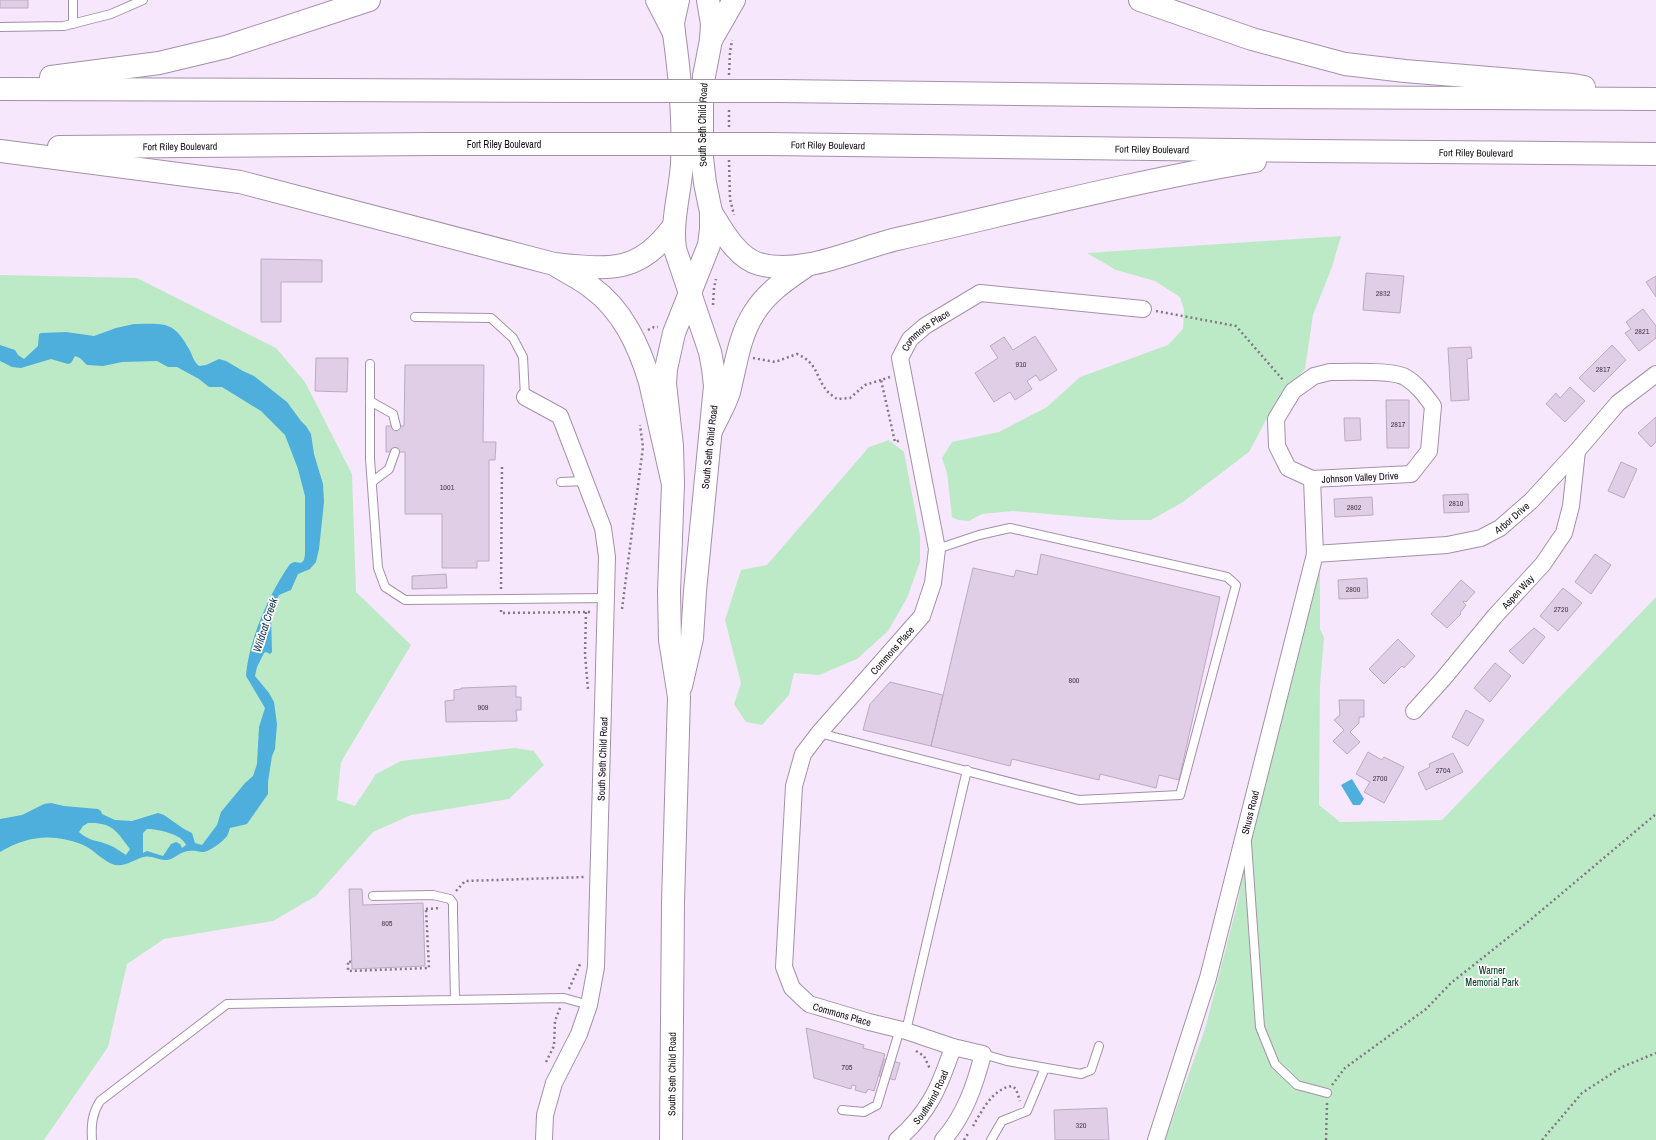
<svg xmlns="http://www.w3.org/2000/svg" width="1656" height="1140" font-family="'Archivo Narrow',sans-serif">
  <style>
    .green { fill: #bdeac6 }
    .water { fill: #4eaedc; fill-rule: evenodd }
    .building { fill: #e0cde6; stroke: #bcaac2 }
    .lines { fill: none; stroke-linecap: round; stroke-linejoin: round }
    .lane-casing { stroke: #a391a9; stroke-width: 10 }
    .street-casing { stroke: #a391a9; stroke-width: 18 }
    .secondary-casing { stroke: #a391a9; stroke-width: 24 }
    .primary-casing { stroke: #a391a9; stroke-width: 24 }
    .highway-casing { stroke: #a391a9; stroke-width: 24 }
    .path { stroke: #827886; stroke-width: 2.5; stroke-dasharray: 2 3; stroke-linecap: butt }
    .lane { stroke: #fff; stroke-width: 8 }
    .street { stroke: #fff; stroke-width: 16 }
    .secondary { stroke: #fff; stroke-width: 22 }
    .primary { stroke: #fff; stroke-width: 22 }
    .highway { stroke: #fff; stroke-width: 22 }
    .highway-bridge-casing { stroke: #a391a9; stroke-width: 24; stroke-linecap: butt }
    .highway-bridge { stroke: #fff; stroke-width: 22 }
    .labels { text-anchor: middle; stroke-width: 3.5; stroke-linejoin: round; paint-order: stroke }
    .number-label { font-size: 8px; fill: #463c48 }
    .street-label { font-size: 10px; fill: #120c14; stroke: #fdf9fe }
    .park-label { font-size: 10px; fill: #05411c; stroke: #fdf9fe }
    .water-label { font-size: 11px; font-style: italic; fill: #073346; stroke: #fdf9fe }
  </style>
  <rect width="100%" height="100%" fill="#f6e7fc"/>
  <!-- green -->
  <path class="green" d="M1341,236L1332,267L1313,315L1305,369L1275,403L1249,452L1183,502L1151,520H1117L1013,511L982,514L969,521L958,520L952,517L947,473L942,458L952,442L999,432L1047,407L1080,377L1168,345L1183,329L1184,310L1180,297L1155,281L1116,270L1087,253Z
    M0,275L137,278L276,348L305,382L352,474L356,592L411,645L341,762L337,800L355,806L376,774L401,761L515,748L534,751L544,765L509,799L411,815L373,832L316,896L273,921L164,939L127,964L108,1047L44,1140H0Z
    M889,440L904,452L920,536V562L907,598L888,631L857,659L819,675L794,673L789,695L762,725L746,722L734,704L741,683L725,620L741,570L767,565L869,447Z
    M1320,570V629L1324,638L1320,685L1319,805L1340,822L1442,820L1656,597V1140H1165L1205,1029L1238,901L1253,816Z"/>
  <!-- water -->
  <path class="water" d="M134,324C164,324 173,320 189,349C193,356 193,361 199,366L206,365L219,359L226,361L243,371L254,376L287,402L301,421L306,426L311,434L314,454L323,484L324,502L319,549L316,562L310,569L298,574L291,590L279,595L271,616L272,652L270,654L266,652L264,653L257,667L255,676L269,693L274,702L277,724L275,749L272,756L268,782V794L247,824L230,828C229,830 229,832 228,834C226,840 208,853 202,852C193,851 193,850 184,852C177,854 172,861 165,860C158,860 151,855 144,857C135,859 125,867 115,865C102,861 94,849 81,844C53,833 26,836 0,852V819L22,815L44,804L51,803L64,806L98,809L101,811L102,814L115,820L132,821L158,813L164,815L184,829L192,833L195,843L202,845L217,825L221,812L245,783L253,776L257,764L259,727L265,708L246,676C249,639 269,594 290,564L294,562L301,563L304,560L305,554V496L298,469L285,435L261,411L222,387H209L199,379L177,367H168L157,361L122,362L103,366L87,365L80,358L75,356L71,363L68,364L51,359L21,368L12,367L0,361V345L15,350L18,355L24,359L38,346L39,334L41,333L66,332L94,336L116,328ZM88,823C113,822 117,832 130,849L126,855C121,852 115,847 109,845C98,840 90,842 79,832L83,826ZM147,829C158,829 182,834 186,845L182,848L180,844L176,842L171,844L163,856L147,851L143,853V833Z
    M1352,779L1364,799L1360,805H1353L1341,785Z"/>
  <!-- building -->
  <path class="building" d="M0,0H28V8H0Z
    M261,259L322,260V282H281V322H261Z
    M1366,273L1404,276L1400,313L1363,310Z
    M1656,276V297L1646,282Z
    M1643,309L1656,326V338L1639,351L1625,333L1631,329L1626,322Z
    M1035,336L1057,370L1040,381L1036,375L1027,381L1032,389L1015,400L1010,392L994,402L975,373L998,358L990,346L1004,337L1013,350Z
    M1612,345L1626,360L1594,392L1579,378Z
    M1471,347L1472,358L1467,359L1469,400L1451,401L1448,348Z
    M316,358H348L347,392L315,391Z
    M405,365H484L483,442H496L495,460H489V561H477V568H442V514H405V452H386V426H404Z
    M1570,387L1585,401L1565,422L1546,404L1556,393L1560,398Z
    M1386,400H1409V448H1387Z
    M1656,417V442L1651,447L1638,433Z
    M1344,418H1360L1361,440L1345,441Z
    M1621,462L1637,469L1624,498L1608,491Z
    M1468,494L1469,512L1444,513L1443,495Z
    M1372,497L1373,515L1335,517L1334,499Z
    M1041,554L1220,597L1179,780L1159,775L1156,788L1100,774L1099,780L1012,759L1010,766L931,746L973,568L1014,577L1016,570L1037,575Z
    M1595,554L1611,565L1591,594L1575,582Z
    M446,574L447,588L412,589V576Z
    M1367,578L1368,598L1339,599L1338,580Z
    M1461,580L1475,592L1466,602L1464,601L1463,602L1466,605L1460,613L1461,614L1447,628L1431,614Z
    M1563,588L1582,603L1558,631L1540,616Z
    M1534,628L1545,637L1523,664L1509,651Z
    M1398,639L1415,656L1404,668L1402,666L1384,684L1369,669Z
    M1495,663L1511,676L1490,702L1474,688Z
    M890,682L943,695L931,746L863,730L870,704Z
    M516,686V697H521V710H516L517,721L446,722L445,701L454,700V690L461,689V688Z
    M1339,700H1364V717H1359V723L1350,732L1360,742L1347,754L1333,741L1344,730L1334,720L1340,715Z
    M1466,710L1484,720L1468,746L1452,737Z
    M1368,752L1382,760L1384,757L1404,767L1384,803L1364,792L1370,782L1356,774Z
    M1453,753L1463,772L1426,790L1418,773L1430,767L1429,764Z
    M349,889H362L363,905L423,903L425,966L352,969Z
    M806,1028L864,1045L863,1048L885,1054L874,1091L868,1089L866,1093L855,1090L856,1086L852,1085L851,1089L814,1078Z
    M884,1059L900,1063L895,1080L879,1076Z
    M1107,1108L1109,1140H1055L1054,1110Z"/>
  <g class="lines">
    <defs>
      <path id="lane" d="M73,24V0
        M0,27L64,26L111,14L143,0
        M415,317L491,318L513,338L523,357L525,397
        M370,364V459L378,568L385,587L405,600L606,598
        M370,401L393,414L396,426
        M372,482L389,469L395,452
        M561,482L585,481
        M819,733L1079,800L1180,795L1236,585L1227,577L1010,528L979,535L937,549
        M1247,843L1260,1027L1275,1064L1297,1085L1327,1093
        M373,896L433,895L450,899L453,903V912L455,1000
        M906,1031L967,770
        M983,1054L1007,1061L1081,1074L1091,1070L1099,1046
        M842,1110L864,1112L877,1105L900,1029
        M92,1140C91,1125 92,1114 100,1101L227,1004L564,998L589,1005
        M991,1140L1002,1121L1027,1111L1045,1068"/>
      <g id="street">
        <path d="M1330,372C1346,372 1392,370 1405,377C1417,384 1425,395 1433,406L1429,451L1411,474L1312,479L1288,468L1277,446L1276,419L1293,391L1314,376Z"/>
        <path d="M525,397L560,416L603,528L607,557L596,967L589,1005L579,1034L554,1083L545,1115L544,1140"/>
        <path id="s1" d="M1315,554L1447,545L1481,538L1500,528L1531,501L1577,451L1618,403L1656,374"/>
        <path id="s2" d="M1414,711L1443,679L1495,616L1543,564L1564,533L1571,506L1577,451"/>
        <path id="s3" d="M897,1140C929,1113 940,1086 953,1047"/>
        <path id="s4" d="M943,1140C965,1115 975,1085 983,1054L953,1047L906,1031L869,1022L809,1004L792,988L784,967L794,786L803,754L819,733L922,616L933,583L937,549L900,358L910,339L925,326L980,293L1143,309"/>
        <path id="s5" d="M1156,1140L1208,978L1315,554L1312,479"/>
      </g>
      <path id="secondary" d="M708,0L712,24L711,40
        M674,33L673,23L678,0"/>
      <g id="primary">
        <path d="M674,33C680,76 684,121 682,164C680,193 671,221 675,249L710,352L713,368L715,386L695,591L692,638L681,686"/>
        <path id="s6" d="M671,1140L673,902L679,697L670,640L669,592L673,484L672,446L665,384L666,369L674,333L709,245L711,229V212L705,183L702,158V105L704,76L711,40"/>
      </g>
      <g id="highway">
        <path d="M657,0L674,33"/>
        <path d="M1140,0L1252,39L1345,64L1405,71L1573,85L1584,87"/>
        <path d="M711,40L734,0"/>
        <path d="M51,77L159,63L226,47L369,0"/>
        <path d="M0,89L596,91"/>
        <path d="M779,91L1261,97L1656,99"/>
        <path id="s7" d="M769,144L1311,151L1656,154"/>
        <path id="s8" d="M59,147L431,144H587"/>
        <path d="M0,151L240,182L554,264C608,269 638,275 673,227"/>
        <path d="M711,212C722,230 737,258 759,264C803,276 855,249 897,239C1016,212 1135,181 1255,161"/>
        <path d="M557,266C568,273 581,279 591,287C623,310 639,346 650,382L673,484"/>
        <path d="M711,431C717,418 725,405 729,392C736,365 739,336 754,313C767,292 787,279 806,266"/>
      </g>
    </defs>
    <!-- lane casing -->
    <use href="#lane" class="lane-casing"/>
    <!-- street casing -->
    <use href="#street" class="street-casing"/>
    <!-- secondary casing -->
    <use href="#secondary" class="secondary-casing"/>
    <!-- primary casing -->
    <use href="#primary" class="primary-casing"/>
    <!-- highway casing -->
    <use href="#highway" class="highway-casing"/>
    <!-- path -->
    <path class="path" d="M729,75L730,52L732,40
      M729,127V108
      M729,160L730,199L734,215
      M713,305L714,288L716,279
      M1156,311L1236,326L1283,380
      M648,330L654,327H658
      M753,358L775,362L797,354C818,363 815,376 827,391C830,394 834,397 837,399L850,398L865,385L881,380
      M890,377L881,380L895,442L901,440
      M501,589L502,465
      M622,609L643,447L640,425
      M501,610V613L592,612
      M586,612L585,655L588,689
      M456,891L465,881L585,877
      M426,909L441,908
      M351,962L348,961V971L429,968L426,909
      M569,989L581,962
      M916,1051L924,1056L930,1069
      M546,1062L554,1046L555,1021L560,1008
      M1332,1085L1345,1068L1426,1009L1451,983L1529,921L1656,814
      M973,1126C982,1111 992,1089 1012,1086L1016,1089L1020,1101
      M964,1140L969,1132
      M1326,1140L1327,1103
      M1542,1140L1582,1093L1622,1067L1656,1053"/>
    <!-- lane -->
    <use href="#lane" class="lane"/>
    <!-- street -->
    <use href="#street" class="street"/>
    <!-- secondary -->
    <use href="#secondary" class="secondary"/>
    <!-- primary -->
    <use href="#primary" class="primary"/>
    <!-- highway -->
    <use href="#highway" class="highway"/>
    <defs>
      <path id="highway-bridge" d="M596,91H779
        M587,144H769"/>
    </defs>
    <!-- highway-bridge casing -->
    <use href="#highway-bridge" class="highway-bridge-casing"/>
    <!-- highway-bridge -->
    <use href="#highway-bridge" class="highway-bridge"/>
  </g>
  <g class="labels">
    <!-- number labels -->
    <g class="number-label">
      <text x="1383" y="296">2832</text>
      <text x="1642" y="334">2821</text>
      <text x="1021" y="367">910</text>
      <text x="1603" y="372">2817</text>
      <text x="1398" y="427">2817</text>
      <text x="447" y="490">1001</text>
      <text x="1456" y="506">2810</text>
      <text x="1354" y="510">2802</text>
      <text x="1353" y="592">2800</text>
      <text x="1561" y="612">2720</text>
      <text x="1074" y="683">800</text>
      <text x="483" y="710">909</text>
      <text x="1443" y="773">2704</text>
      <text x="1380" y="781">2700</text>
      <text x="387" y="926">805</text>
      <text x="847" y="1070">705</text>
      <text x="1081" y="1128">320</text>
    </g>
    <!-- street labels -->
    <g class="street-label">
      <text dy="4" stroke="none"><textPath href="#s6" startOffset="1025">South Seth Child Road</textPath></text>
      <text dy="4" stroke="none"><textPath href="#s8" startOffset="445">Fort Riley Boulevard</textPath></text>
      <text dy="4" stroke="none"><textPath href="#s7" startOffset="59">Fort Riley Boulevard</textPath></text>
      <text dy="4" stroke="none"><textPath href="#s8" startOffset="121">Fort Riley Boulevard</textPath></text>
      <text dy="4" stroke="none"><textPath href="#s7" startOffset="383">Fort Riley Boulevard</textPath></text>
      <text dy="4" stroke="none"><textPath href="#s7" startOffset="707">Fort Riley Boulevard</textPath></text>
      <text dy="4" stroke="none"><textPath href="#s4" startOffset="1022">Commons Place</textPath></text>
      <text transform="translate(709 447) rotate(-84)" y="4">South Seth Child Road</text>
      <text transform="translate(1360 477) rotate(-3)" y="4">Johnson Valley Drive</text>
      <text dy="4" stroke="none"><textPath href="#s1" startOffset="204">Arbor Drive</textPath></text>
      <text dy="4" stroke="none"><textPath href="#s2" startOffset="158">Aspen Way</textPath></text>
      <text dy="4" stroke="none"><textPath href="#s4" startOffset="674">Commons Place</textPath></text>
      <text transform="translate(602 759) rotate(-88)" y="4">South Seth Child Road</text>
      <text dy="4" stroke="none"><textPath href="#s5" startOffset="341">Shuss Road</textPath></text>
      <text transform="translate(842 1014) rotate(16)" y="4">Commons Place</text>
      <text dy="4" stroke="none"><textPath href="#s6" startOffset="66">South Seth Child Road</textPath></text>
      <text dy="4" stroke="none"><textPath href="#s3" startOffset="55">Southwind Road</textPath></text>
    </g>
    <!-- park labels -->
    <g class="park-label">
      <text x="1492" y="974">Warner<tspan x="1492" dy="12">Memorial Park</tspan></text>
    </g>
    <!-- water labels -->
    <g class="water-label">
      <text transform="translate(265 625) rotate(-72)" y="4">Wildcat Creek</text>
    </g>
  </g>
</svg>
